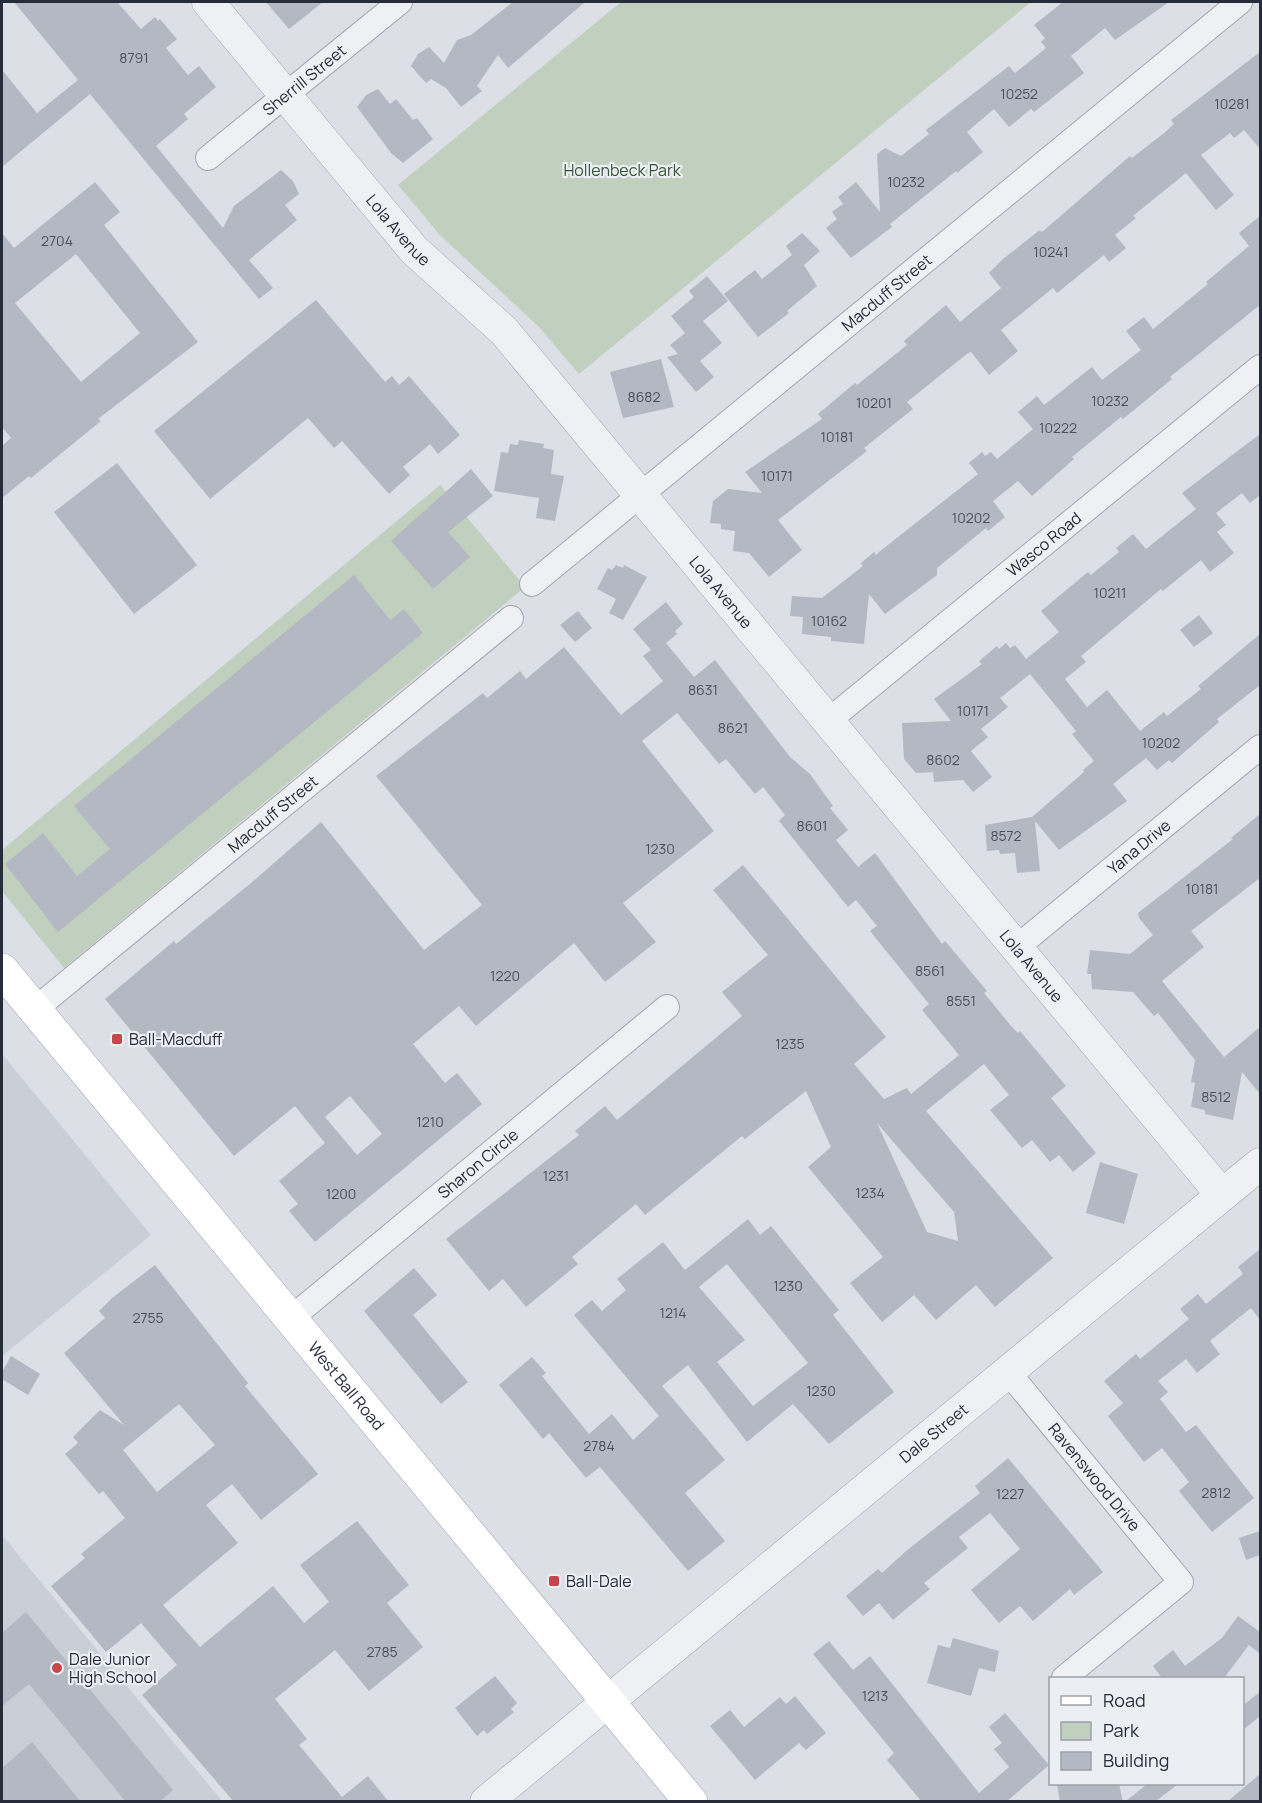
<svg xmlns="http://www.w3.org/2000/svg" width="1262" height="1803" font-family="Manrope,sans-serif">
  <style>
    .built { fill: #caced7 }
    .green { fill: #c0cfbe }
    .building { fill: #b4b8c2; fill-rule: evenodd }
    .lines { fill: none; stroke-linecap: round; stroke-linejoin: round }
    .minor-casing { stroke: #a2a6af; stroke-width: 26 }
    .tertiary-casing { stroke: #a2a6af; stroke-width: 33 }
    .primary-casing { stroke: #9ca2b1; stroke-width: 34 }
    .minor { stroke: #eff0f4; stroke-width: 24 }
    .tertiary { stroke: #eff0f4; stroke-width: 32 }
    .primary { stroke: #fff; stroke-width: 33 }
    .poi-dot { fill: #c6464c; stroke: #ebeef3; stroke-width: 2 }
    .labels { text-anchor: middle; stroke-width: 4.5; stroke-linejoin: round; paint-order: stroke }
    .number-label { font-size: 14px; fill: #4a4f5d }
    .street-label { font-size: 16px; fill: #272c3b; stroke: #ebeef3 }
    .park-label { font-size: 16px; fill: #385635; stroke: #ebeef3 }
    .poi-label { font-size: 16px; fill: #272c3b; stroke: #ebeef3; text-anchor: start }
  </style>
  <rect width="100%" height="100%" fill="#dcdfe6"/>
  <!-- built -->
  <path class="built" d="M2,1054L151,1235L2,1356Z
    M2,1535L222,1801H2Z"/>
  <!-- green -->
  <path class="green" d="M621,2H1031L579,374L539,327L440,235L398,185Z
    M440,485L525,587L64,968L2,891V850Z"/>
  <!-- building -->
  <path class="building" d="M14,2H117L141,29L155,17L158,21L160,19L177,39L166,48L188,75L199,66L216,87L184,114L188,119L156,146L223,228L234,206L281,170L293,181L299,194L285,205L297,220L249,260L273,288L259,299L90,94L2,167V70L37,113L78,80Z
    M266,2H323L289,29Z
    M513,2H585L508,68L498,55L477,86L482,91L461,107L446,88L431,79L426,83L411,66L418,54L429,47L444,63L457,40L471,35Z
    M1063,2H1169L1115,40L1105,28L1071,56L1084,73L1034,112L1031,109L1009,127L994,109L967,132L983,152L957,173L956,171L890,224L892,227L851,258L826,228L837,219L832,212L843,204L838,197L856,182L880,212L877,154L885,148L901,156L929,134L926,130L1009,66L1015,73L1046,48L1041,42L1045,38L1034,25Z
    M1260,52V149L1244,130L1234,138L1230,133L1201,155L1234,195L1216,210L1186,173L1133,216L1136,218L1115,235L1126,248L1109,262L1104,255L1057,293L1053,288L1001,330L1018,351L989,375L971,352L968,353L907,402L913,409L864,448L867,451L778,520L802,550L769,577L749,553L733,551L735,531L721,529V524L710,523L713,501L728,489L762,493L745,472L822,419L818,414L855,383L857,385L907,345L904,341L946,305L960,322L1001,288L989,273L1003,259L1040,230L1042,232L1130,156L1132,158L1164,133L1174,124L1171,120Z
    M378,89L390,104L396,99L413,120L417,118L433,139L403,163L391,153L357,107L366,95Z
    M95,182L120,212L104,225L198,342L98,419L101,421L31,478L29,476L2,498V446L11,438L2,427V233L14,248ZM76,254L140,333L81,382L15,303Z
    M1260,216V305L1170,377L1172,379L1123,419L1121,417L1072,457L1074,459L1032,496L1018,481L993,501L1005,517L988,531L986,528L937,568V575L885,614L869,594L864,644L831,641V637L802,634L803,617L790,616L792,596L822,598L863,566L861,563L874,552L876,555L879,552L978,474L969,463L982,452L985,456L991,452L997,459L1033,429L1018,412L1037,396L1044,405L1092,367L1102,380L1141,350L1126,331L1144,317L1153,329L1208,284L1206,282L1249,246L1239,233Z
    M802,233L820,251L804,265L817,286L787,311L789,313L758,337L724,294L755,270L762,279L792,255L786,246Z
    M707,276L728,301L703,321L722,343L700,361L714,377L696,392L667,357L678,354L670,345L685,333L671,316L694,297L689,291Z
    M316,300L385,382L392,376L399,385L409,376L460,435L438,454L430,444L403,467L410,475L389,494L342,441L334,448L308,418L210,499L154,431Z
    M661,359L674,407L623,418L610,372Z
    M1260,434V495L1250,503L1242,493L1216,513L1226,525L1217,532L1234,553L1210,572L1201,560L1163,591L1161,589L1081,656L1086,662L1065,679L1087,707L1107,690L1140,731L1164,712L1167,716L1201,689L1198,686L1260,634V685L1217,719L1219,722L1172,763L1169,760L1157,770L1146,758L1113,784L1127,801L1059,850L1035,821L1040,871L1017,873L1015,853L1000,854L999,850L987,851L985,825L1032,817L1084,772L1083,770L1094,761L1072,734L1076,731L1030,674L1000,698L1008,707L981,729L988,737L971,751L992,777L973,792L963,780L934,782L933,772L916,773L904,759L902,723L951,721L934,699L982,664L979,661L997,646L999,649L1006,643L1010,648L1015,645L1026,659L1059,632L1041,611L1088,572L1091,575L1119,552L1116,548L1133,534L1146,549L1196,509L1182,493Z
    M519,440L544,444L543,448L554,450L551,474L564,476L555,521L536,518L539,498L494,491L501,452L508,453L510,444L518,445Z
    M117,463L197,565L134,614L54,512Z
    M471,469L493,496L448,532L470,557L433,589L391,541Z
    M616,565L623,568L624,565L647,577L623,620L609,613L616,599L597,589L608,568L612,570Z
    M354,575L390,620L404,609L423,633L58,932L5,864L43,833L77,876L110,849L74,806Z
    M666,602L683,624L675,631L677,634L666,643L694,677L715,660L790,757L810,774L833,806L830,808L848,830L836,840L858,867L875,853L942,944L945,941L987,991L984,993L1012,1027L1018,1033L1020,1031L1066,1086L1051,1098L1096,1153L1073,1172L1059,1155L1050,1162L1032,1140L1022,1148L990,1110L1009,1095L984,1064L926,1111L1053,1258L995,1307L976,1285L936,1320L914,1295L882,1322L850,1283L883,1257L808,1167L831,1147L806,1091L745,1139L742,1136L645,1215L636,1204L572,1257L578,1264L526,1307L503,1279L489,1291L446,1239L579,1135L575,1131L605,1106L617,1120L742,1016L722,992L768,955L713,890L743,865L886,1037L854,1064L884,1099L907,1088L911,1094L959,1055L922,1010L929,1004L870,931L877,926L856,900L848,907L779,821L785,815L763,787L755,794L726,759L719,764L677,713L642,741L714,831L623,903L656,942L605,982L574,943L476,1026L459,1006L413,1044L445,1083L457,1073L482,1104L315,1242L289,1211L298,1204L279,1181L325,1143L295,1106L234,1156L105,999L174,941L176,944L251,883L321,822L424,950L482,905L376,776L483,693L487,698L520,671L526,679L564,647L621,715L663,681L643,656L651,650L633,629ZM350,1096L382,1134L357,1155L325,1117ZM877,1123L954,1212L958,1241L927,1232Z
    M578,611L592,628L575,642L560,625Z
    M1199,615L1213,633L1194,647L1180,630Z
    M1260,814V878L1191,931L1204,947L1162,981L1224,1057L1260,1027V1094L1242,1072L1233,1120L1205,1114V1110L1191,1107L1195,1083L1191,1082L1195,1060L1158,1013L1154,1016L1133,992L1092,989L1091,974H1087L1090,950L1130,954L1153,935L1139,918L1138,913L1233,839L1231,838Z
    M1100,1162L1138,1174L1124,1224L1086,1213Z
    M748,1219L760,1235L771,1226L839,1310L833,1315L894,1392L829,1444L793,1404L747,1442L688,1365L662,1386L725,1460L685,1493L725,1541L688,1571L600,1467L586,1478L549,1433L543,1439L499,1385L532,1357L546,1373L542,1376L589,1434L612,1414L633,1440L659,1416L574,1315L592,1300L602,1311L626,1290L617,1279L663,1242L685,1270ZM727,1264L808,1363L753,1406L717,1362L745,1340L699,1287Z
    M1260,1249V1320L1251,1308L1210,1341L1220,1354L1197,1373L1186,1359L1158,1381L1168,1392L1160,1399L1186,1432L1196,1425L1254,1498L1212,1532L1179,1491L1189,1482L1162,1448L1144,1462L1108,1416L1123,1403L1104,1381L1136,1354L1140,1359L1189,1319L1180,1309L1198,1294L1206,1304L1243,1274L1238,1267Z
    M155,1265L248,1383L245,1386L318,1474L261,1520L232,1484L206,1505L238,1543L163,1605L200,1647L273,1586L304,1623L329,1602L300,1565L357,1521L409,1585L387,1603L423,1647L369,1691L335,1650L275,1699L307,1739L299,1745L342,1797L368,1776L389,1802H234L142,1695L177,1665L141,1623L106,1652L51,1586L85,1558L81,1554L125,1518L103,1491L99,1494L65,1454L78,1443L73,1437L100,1410L124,1425L64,1353L105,1318L99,1311L112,1298ZM179,1404L215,1445L157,1492L123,1450Z
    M414,1268L437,1295L413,1315L468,1382L441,1404L364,1311Z
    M11,1356L40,1374L28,1395L2,1379V1372Z
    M1008,1458L1103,1572L1074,1595L1070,1589L1033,1621L1020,1606L999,1623L971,1590L1020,1549L990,1513L959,1537L968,1548L924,1583L930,1589L893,1620L879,1603L863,1616L846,1596L878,1569L882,1573L906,1551L980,1493L975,1486Z
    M1260,1531V1555L1246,1560L1239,1538Z
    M26,1612L173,1790L159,1802H126L29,1684L2,1706V1633Z
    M1238,1616L1260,1632V1654L1249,1645L1224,1678H1162L1153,1666L1173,1650L1185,1666L1222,1638Z
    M953,1638L999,1651L995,1672L979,1668L971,1696L927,1683L938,1645L950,1648Z
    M829,1641L853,1670L870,1656L979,1793L1009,1767L994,1749L1002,1743L989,1727L1005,1713L1049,1765L1006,1802H922L887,1760L894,1753L813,1654Z
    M495,1676L517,1703L511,1709L514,1712L487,1734L484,1730L477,1736L455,1708Z
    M1260,1692V1716L1242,1731V1706Z
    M795,1696L826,1733L806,1750L799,1743L755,1780L710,1726L730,1710L744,1727L780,1697L786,1704Z
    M32,1742L81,1802H2V1768Z
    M1260,1774V1802H1227Z
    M1057,1784H1119L1123,1802H1060Z
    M1147,1784H1178L1155,1802H1125Z"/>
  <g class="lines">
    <defs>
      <g id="minor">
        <path id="s1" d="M208,158L400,2"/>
        <path id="s2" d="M532,584L1240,2"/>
        <path id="s3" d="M828,721L1260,367"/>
        <path id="s4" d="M1017,947L1260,747"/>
        <path id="s5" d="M34,1010L511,618"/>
        <path id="s6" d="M290,1319L667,1007"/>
        <path id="s7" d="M1008,1372L1181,1582L1064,1678"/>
      </g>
      <g id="tertiary">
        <path id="s8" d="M208,2L414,250L504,331L1222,1195"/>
        <path id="s9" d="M486,1802L1260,1164"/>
      </g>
      <g id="primary">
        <path id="s10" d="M2,970L691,1802"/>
      </g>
    </defs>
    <!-- minor casing -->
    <use href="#minor" class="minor-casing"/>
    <!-- tertiary casing -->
    <use href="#tertiary" class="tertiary-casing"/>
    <!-- primary casing -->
    <use href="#primary" class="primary-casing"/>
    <!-- minor -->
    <use href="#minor" class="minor"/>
    <!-- tertiary -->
    <use href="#tertiary" class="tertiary"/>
    <!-- primary -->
    <use href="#primary" class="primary"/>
  </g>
  <!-- markers -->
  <g class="poi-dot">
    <rect x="111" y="1033" width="12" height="12" rx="3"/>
    <rect x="548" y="1575" width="12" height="12" rx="3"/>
    <circle cx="57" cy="1668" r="6"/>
  </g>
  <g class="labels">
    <!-- number labels -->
    <g class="number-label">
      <text x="134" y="63">8791</text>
      <text x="1019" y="99">10252</text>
      <text x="1232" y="109">10281</text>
      <text x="906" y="187">10232</text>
      <text x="57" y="246">2704</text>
      <text x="1051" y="257">10241</text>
      <text x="644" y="402">8682</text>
      <text x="1110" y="406">10232</text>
      <text x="874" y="408">10201</text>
      <text x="1058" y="433">10222</text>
      <text x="837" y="442">10181</text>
      <text x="777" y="481">10171</text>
      <text x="971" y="523">10202</text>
      <text x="1110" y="598">10211</text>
      <text x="829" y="626">10162</text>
      <text x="703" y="695">8631</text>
      <text x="973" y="716">10171</text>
      <text x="733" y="733">8621</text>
      <text x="1161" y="748">10202</text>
      <text x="943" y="765">8602</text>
      <text x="812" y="831">8601</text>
      <text x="1006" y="841">8572</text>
      <text x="660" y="854">1230</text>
      <text x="1202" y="894">10181</text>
      <text x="930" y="976">8561</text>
      <text x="505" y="981">1220</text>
      <text x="961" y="1006">8551</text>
      <text x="790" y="1049">1235</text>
      <text x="1216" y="1102">8512</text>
      <text x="430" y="1127">1210</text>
      <text x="556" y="1181">1231</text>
      <text x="870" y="1198">1234</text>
      <text x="341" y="1199">1200</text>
      <text x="788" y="1291">1230</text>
      <text x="673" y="1318">1214</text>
      <text x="148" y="1323">2755</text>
      <text x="821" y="1396">1230</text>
      <text x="599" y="1451">2784</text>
      <text x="1216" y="1498">2812</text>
      <text x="1010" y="1499">1227</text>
      <text x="382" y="1657">2785</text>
      <text x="875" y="1701">1213</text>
    </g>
    <!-- street labels -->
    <g class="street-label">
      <text dy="6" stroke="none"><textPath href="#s1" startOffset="124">Sherrill Street</textPath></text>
      <text dy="6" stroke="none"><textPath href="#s8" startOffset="297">Lola Avenue</textPath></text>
      <text dy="6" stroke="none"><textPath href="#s2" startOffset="459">Macduff Street</textPath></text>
      <text dy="6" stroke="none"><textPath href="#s3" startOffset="279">Wasco Road</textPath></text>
      <text dy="6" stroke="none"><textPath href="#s8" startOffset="783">Lola Avenue</textPath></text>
      <text dy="6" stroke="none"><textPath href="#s5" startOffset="309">Macduff Street</textPath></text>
      <text dy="6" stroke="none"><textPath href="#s4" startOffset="158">Yana Drive</textPath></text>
      <text dy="6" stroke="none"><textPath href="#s8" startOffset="1269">Lola Avenue</textPath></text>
      <text dy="6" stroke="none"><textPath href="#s6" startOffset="244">Sharon Circle</textPath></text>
      <text dy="6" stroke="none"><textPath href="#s10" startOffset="540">West Ball Road</textPath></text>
      <text dy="6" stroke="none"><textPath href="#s9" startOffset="580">Dale Street</textPath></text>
      <text dy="6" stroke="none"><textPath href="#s7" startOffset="136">Ravenswood Drive</textPath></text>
    </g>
    <!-- park labels -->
    <g class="park-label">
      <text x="622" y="176">Hollenbeck Park</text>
    </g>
    <!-- poi labels -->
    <g class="poi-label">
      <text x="129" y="1045">Ball-Macduff</text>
      <text x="566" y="1587">Ball-Dale</text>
      <text x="69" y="1665">Dale Junior<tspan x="69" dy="18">High School</tspan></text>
    </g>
  </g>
  <!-- border -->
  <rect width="1262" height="1803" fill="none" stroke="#272c3b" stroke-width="6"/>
  <!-- legend -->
  <rect x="1049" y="1677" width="195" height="108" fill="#ebeef3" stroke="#9da0a9" stroke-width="1.5"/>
  <rect x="1061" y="1696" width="30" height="9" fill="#ffffff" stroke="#9da0a9" stroke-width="1.5"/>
  <text x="1103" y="1707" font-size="18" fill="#272c3b">Road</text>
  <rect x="1061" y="1722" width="30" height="18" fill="#c0cfbe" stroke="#9da0a9" stroke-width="1.5"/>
  <text x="1103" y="1737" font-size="18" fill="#272c3b">Park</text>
  <rect x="1061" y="1752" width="30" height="18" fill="#b4b8c2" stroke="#9da0a9" stroke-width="1.5"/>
  <text x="1103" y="1767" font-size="18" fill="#272c3b">Building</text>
</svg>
